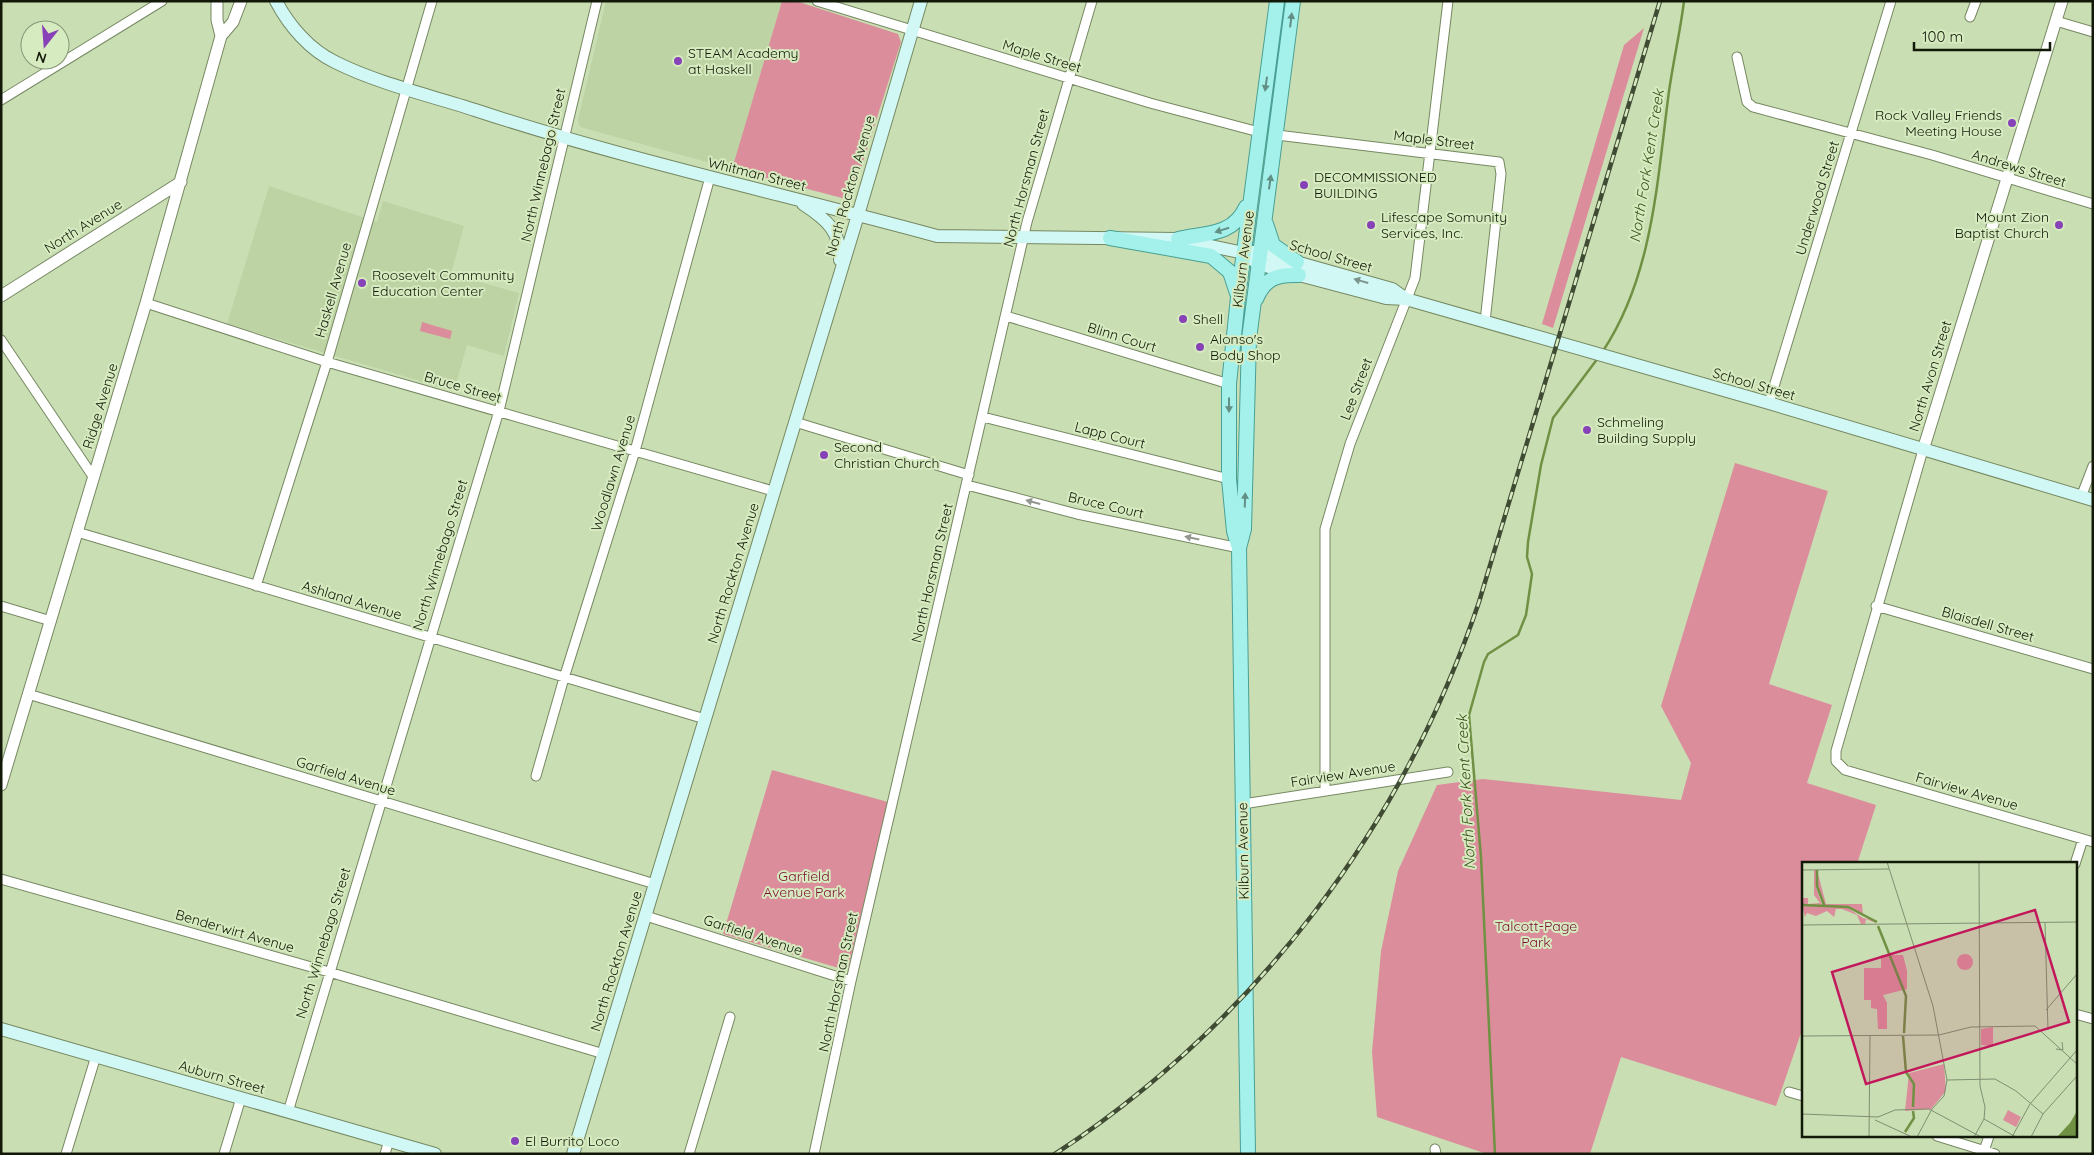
<svg xmlns="http://www.w3.org/2000/svg" width="2094" height="1155" font-family="Quicksand,sans-serif">
  <style>
    .built { fill: #bdd3a3 }
    .green { fill: #db8d9b }
    .lines { fill: none; stroke-linecap: round; stroke-linejoin: round }
    .stream { stroke: #709143; stroke-width: 2.5 }
    .minor-casing { stroke: #768861; stroke-width: 11 }
    .tertiary-casing { stroke: #768861; stroke-width: 13 }
    .secondary-casing { stroke: #768861; stroke-width: 14 }
    .primary-casing { stroke: #499f93; stroke-width: 16 }
    .minor { stroke: #fff; stroke-width: 9 }
    .tertiary { stroke: #fff; stroke-width: 11 }
    .secondary { stroke: #d1f8f5; stroke-width: 12 }
    .primary { stroke: #a4f1eb; stroke-width: 14 }
    .rail-casing { stroke: #404b34; stroke-width: 4.5 }
    .rail { stroke: #d7ebc0; stroke-width: 2.5; stroke-dasharray: 8; stroke-linecap: butt }
    .oneway { fill: #629085 }
    .oneway2 { fill: #7b948b }
    .oneway3 { fill: #949890 }
    .poi-dot { fill: #8642b6; stroke: #d7ebc0; stroke-width: 2 }
    .labels { text-anchor: middle; stroke-width: 4; stroke-linejoin: round; paint-order: stroke }
    .poi-label { font-size: 14px; fill: #121909; stroke: #d7ebc0; text-anchor: start }
    .street-label { font-size: 14px; fill: #121909; stroke: #d7ebc0 }
    .park-label { font-size: 14px; fill: #7b0f34; stroke: #d7ebc0 }
    .water-label { font-size: 15px; font-style: italic; fill: #3b521a; stroke: #d7ebc0 }
    .inset-river { fill: none; stroke: #709143; stroke-width: 2.5 }
    .inset-road { fill: none; stroke: #808f70; stroke-width: 1 }
    .view { fill: #c2185b; fill-opacity: 0.15; stroke: #c2185b; stroke-width: 2.5 }
    .inset-edge { fill: none; stroke: #121909; stroke-width: 2.5 }
  </style>
  <rect width="100%" height="100%" fill="#cadeb4"/>
  <!-- built -->
  <path class="built" d="M606,1H782L732,169L580,127L578,120Z
    M269,186L377,222L383,201L464,226L451,274L519,293L504,356L467,345L454,391L227,324Z"/>
  <!-- green -->
  <path class="green" d="M782,1H796L898,34L901,42L855,187C852,194 849,196 842,198L732,169Z
    M1644,28L1553,328L1542,324L1624,45Z
    M422,322L452,331L450,339L420,331Z
    M1735,463L1828,491L1769,684L1832,705L1807,783L1876,805L1857,864H1803V1027L1776,1106L1621,1057L1590,1154H1487L1377,1117L1372,1052L1381,951L1398,871L1437,785L1483,779L1681,800L1691,763L1661,706Z
    M772,770L888,802L848,969H842L723,934Z"/>
  <g class="lines">
    <!-- stream -->
    <path class="stream" d="M1603,351C1652,277 1657,184 1668,99C1672,66 1680,34 1684,1
      M1495,1154L1481,857L1469,715L1484,662L1488,654L1518,635L1526,615L1532,574L1527,557L1528,542L1541,465L1553,418L1598,358"/>
    <defs>
      <path id="minor" d="M817,1L1150,103L1259,132
        M1970,17L1976,1
        M2056,21L2093,32
        M1737,57L1747,102L1753,107L1932,155L2093,204
        M1,100L162,1
        M1277,135L1499,162L1501,174L1485,322
        M146,303L327,362L773,491
        M1006,316L1229,384
        M1,340L94,478
        M1769,403L1891,1
        M983,417L1229,479
        M795,422L969,475
        M1923,450L1836,751V761L1845,770L2093,842
        M967,485L1077,514L1239,548
        M2081,497L2093,466
        M77,532L705,719
        M256,586L327,362L432,1
        M1,606L51,621
        M1876,606L2093,669
        M28,694L655,884
        M536,776L564,678L635,451L710,177
        M1325,790V529L1350,444L1415,278L1448,1
        M1243,804L1448,772
        M2075,864L2083,839
        M1,879L329,972L604,1054
        M646,916L851,981
        M2075,1014L2093,1019
        M1789,1092L1803,1096
        M288,1112L499,411L597,1
        M1937,1136L1995,1154
        M1435,1149L1436,1154
        M66,1154L96,1056
        M224,1154L241,1098
        M385,1154L389,1140
        M689,1154L730,1017
        M814,1154L851,981L1027,222L1092,1
        M1983,1154L1989,1136"/>
      <path id="tertiary" d="M217,1V20L221,36
        M1,296L181,182
        M1923,450L2062,1
        M1,785L146,303L221,36L233,22L241,1"/>
      <path id="secondary" d="M276,1C289,26 310,50 335,62C379,84 429,95 475,110C627,160 783,194 937,236L1178,239L1244,253L1258,264L1386,298L1406,299L1769,403L2093,500
        M803,204C826,219 841,231 840,260
        M1252,252H1260L1392,289L1406,299
        M1,1029L435,1154
        M573,1154L858,215L921,1"/>
      <path id="primary" d="M1266,224L1273,245L1297,262
        M1110,238L1211,256L1230,272L1237,293
        M1178,239C1205,233 1233,236 1246,207
        M1256,299C1265,278 1277,274 1299,275
        M1238,545L1234,531L1229,479V384L1238,297L1277,1
        M1248,1154L1239,548L1244,529L1249,339L1293,1"/>
    </defs>
    <!-- minor casing -->
    <use href="#minor" class="minor-casing"/>
    <!-- tertiary casing -->
    <use href="#tertiary" class="tertiary-casing"/>
    <!-- secondary casing -->
    <use href="#secondary" class="secondary-casing"/>
    <!-- primary casing -->
    <use href="#primary" class="primary-casing"/>
    <!-- minor -->
    <use href="#minor" class="minor"/>
    <!-- tertiary -->
    <use href="#tertiary" class="tertiary"/>
    <!-- secondary -->
    <use href="#secondary" class="secondary"/>
    <!-- primary -->
    <use href="#primary" class="primary"/>
    <defs>
      <path id="rail" d="M1055,1154C1255,1023 1403,827 1479,602L1660,1"/>
    </defs>
    <!-- rail casing -->
    <use href="#rail" class="rail-casing"/>
    <!-- rail -->
    <use href="#rail" class="rail"/>
  </g>
  <!-- one-way arrows -->
  <defs><path id="oneway-solid" d="M-6-.8H1V-3.2L6.5 0L1 3.2V.8H-6Z" transform="scale(1.25)"/></defs>
  <g class="oneway">
    <use href="#oneway-solid" transform="translate(1291 20) rotate(-83)"/>
    <use href="#oneway-solid" transform="translate(1266 84) rotate(98)"/>
    <use href="#oneway-solid" transform="translate(1270 182) rotate(-82)"/>
    <use href="#oneway-solid" transform="translate(1222 230) rotate(162)"/>
    <use href="#oneway-solid" transform="translate(1229 405) rotate(90)"/>
    <use href="#oneway-solid" transform="translate(1245 500) rotate(-88)"/>
  </g>
  <use class="oneway2" href="#oneway-solid" transform="translate(1361 281) rotate(-164)"/>
  <g class="oneway3">
    <use href="#oneway-solid" transform="translate(1033 502) rotate(-165)"/>
    <use href="#oneway-solid" transform="translate(1192 538) rotate(-168)"/>
  </g>
  <!-- markers -->
  <g class="poi-dot">
    <circle cx="678" cy="61" r="5"/>
    <circle cx="2012" cy="123" r="5"/>
    <circle cx="1304" cy="185" r="5"/>
    <circle cx="1371" cy="225" r="5"/>
    <circle cx="2059" cy="225" r="5"/>
    <circle cx="362" cy="283" r="5"/>
    <circle cx="1183" cy="319" r="5"/>
    <circle cx="1200" cy="347" r="5"/>
    <circle cx="1587" cy="430" r="5"/>
    <circle cx="824" cy="455" r="5"/>
    <circle cx="515" cy="1141" r="5"/>
  </g>
  <g class="labels">
    <!-- poi labels -->
    <g class="poi-label">
      <text x="688" y="58">STEAM Academy<tspan x="688" dy="16">at Haskell</tspan></text>
      <text x="2002" y="120" text-anchor="end">Rock Valley Friends<tspan x="2002" dy="16">Meeting House</tspan></text>
      <text x="1314" y="182">DECOMMISSIONED<tspan x="1314" dy="16">BUILDING</tspan></text>
      <text x="1381" y="222">Lifescape Somunity<tspan x="1381" dy="16">Services, Inc.</tspan></text>
      <text x="2049" y="222" text-anchor="end">Mount Zion<tspan x="2049" dy="16">Baptist Church</tspan></text>
      <text x="372" y="280">Roosevelt Community<tspan x="372" dy="16">Education Center</tspan></text>
      <text x="1193" y="324">Shell</text>
      <text x="1210" y="344">Alonso's<tspan x="1210" dy="16">Body Shop</tspan></text>
      <text x="1597" y="427">Schmeling<tspan x="1597" dy="16">Building Supply</tspan></text>
      <text x="834" y="452">Second<tspan x="834" dy="16">Christian Church</tspan></text>
      <text x="525" y="1146">El Burrito Loco</text>
    </g>
    <!-- street labels -->
    <g class="street-label">
      <text transform="translate(1042 56) rotate(17)" y="5">Maple Street</text>
      <text transform="translate(1434 140) rotate(7)" y="5">Maple Street</text>
      <text transform="translate(543 165) rotate(-77)" y="5">North Winnebago Street</text>
      <text transform="translate(2019 168) rotate(17)" y="5">Andrews Street</text>
      <text transform="translate(757 174) rotate(14)" y="5">Whitman Street</text>
      <text transform="translate(1026 178) rotate(-75)" y="5">North Horsman Street</text>
      <text transform="translate(850 186) rotate(-74)" y="5">North Rockton Avenue</text>
      <text transform="translate(1817 198) rotate(-73)" y="5">Underwood Street</text>
      <text transform="translate(83 226) rotate(-32)" y="5">North Avenue</text>
      <text transform="translate(1331 256) rotate(16)" y="5">School Street</text>
      <text transform="translate(1243 259) rotate(-83)" y="5">Kilburn Avenue</text>
      <text transform="translate(333 290) rotate(-74)" y="5">Haskell Avenue</text>
      <text transform="translate(1122 337) rotate(17)" y="5">Blinn Court</text>
      <text transform="translate(1930 376) rotate(-73)" y="5">North Avon Street</text>
      <text transform="translate(1754 384) rotate(16)" y="5">School Street</text>
      <text transform="translate(463 387) rotate(16)" y="5">Bruce Street</text>
      <text transform="translate(1356 389) rotate(-69)" y="5">Lee Street</text>
      <text transform="translate(100 406) rotate(-73)" y="5">Ridge Avenue</text>
      <text transform="translate(1110 435) rotate(14)" y="5">Lapp Court</text>
      <text transform="translate(613 473) rotate(-73)" y="5">Woodlawn Avenue</text>
      <text transform="translate(1106 505) rotate(13)" y="5">Bruce Court</text>
      <text transform="translate(440 555) rotate(-73)" y="5">North Winnebago Street</text>
      <text transform="translate(733 573) rotate(-73)" y="5">North Rockton Avenue</text>
      <text transform="translate(932 573) rotate(-77)" y="5">North Horsman Street</text>
      <text transform="translate(352 600) rotate(17)" y="5">Ashland Avenue</text>
      <text transform="translate(1988 624) rotate(16)" y="5">Blaisdell Street</text>
      <text transform="translate(1343 774) rotate(-9)" y="5">Fairview Avenue</text>
      <text transform="translate(346 776) rotate(17)" y="5">Garfield Avenue</text>
      <text transform="translate(1967 791) rotate(16)" y="5">Fairview Avenue</text>
      <text transform="translate(1243 851) rotate(-91)" y="5">Kilburn Avenue</text>
      <text transform="translate(235 931) rotate(16)" y="5">Benderwirt Avenue</text>
      <text transform="translate(753 935) rotate(18)" y="5">Garfield Avenue</text>
      <text transform="translate(323 943) rotate(-73)" y="5">North Winnebago Street</text>
      <text transform="translate(616 961) rotate(-73)" y="5">North Rockton Avenue</text>
      <text transform="translate(838 982) rotate(-78)" y="5">North Horsman Street</text>
      <text transform="translate(222 1077) rotate(16)" y="5">Auburn Street</text>
    </g>
    <!-- park labels -->
    <g class="park-label">
      <text x="804" y="881">Garfield<tspan x="804" dy="16">Avenue Park</tspan></text>
      <text x="1536" y="931">Talcott-Page<tspan x="1536" dy="16">Park</tspan></text>
    </g>
    <!-- water labels -->
    <g class="water-label">
      <text transform="translate(1647 166) rotate(-81)" y="5">North Fork Kent Creek</text>
      <text transform="translate(1466 792) rotate(-93)" y="5">North Fork Kent Creek</text>
    </g>
  </g>
  <!-- overview -->
  <g transform="translate(1802 862)">
    <rect width="275" height="275" fill="#cadeb4"/>
    <path d="M12,8H14V25L20,43L5,44L0,42V36H6V42L18,41L12,33ZM15,8L24,42H60L61,54L45,44H23L16,26ZM0,44L44,45L61,56L72,58L74,61L64,57L63,62H59L55,53L40,47H34L32,55L25,49L14,54L5,51L3,55ZM155 100a8 8 0 1 1 16 0a8 8 0 1 1-16 0ZM79,93H101L105,109V127L81,133L85,141V167H76L75,147L69,146V138H62V106H79ZM191,165V184L179,183V167ZM142,202L144,229L129,247L103,249L107,211ZM206,248L219,255L214,265L201,258Z" fill="#db8d9b"/>
    <path d="M275,249V275H255L268,261Z" fill="#709143"/>
    <path class="inset-river" d="M15,8V24L22,43M0,43L46,45L75,60M76,64L104,134L102,171M101,174L104,210L112,222L111,245M103,270L112,256L111,249"/>
    <path class="inset-road" d="M85,0L131,144L145,218L142,234L130,247L115,275M0,8L87,7M243,61L246,168M0,63L275,60M244,148L275,112M0,174L137,173L169,165L233,164L275,202M254,187L261,188L260,180M145,218L193,217L214,229L241,252M0,252L76,255L93,248L127,247L179,275M182,257L214,275M73,258L110,275M67,275L68,174M172,275L182,257L183,245L178,224L177,0M210,275L228,242L275,188M229,275L241,252L275,214"/>
    <path class="view" d="M233,48L267,160L64,222L30,110Z"/>
    <rect width="275" height="275" class="inset-edge"/>
  </g>
  <!-- border -->
  <rect width="2094" height="1155" fill="none" stroke="#121909" stroke-width="5"/>
  <!-- north arrow -->
  <g transform="translate(45 45) rotate(197)"><circle r="24" fill="#d7ebc0" stroke="#889777"/>
  <path d="M0-4L9 19L0 12L-9 19Z" fill="#8642b6"/>
  <text y="-8" font-size="14" font-weight="bold" text-anchor="middle" fill="#121909">N</text>
  </g>
  <!-- scale -->
  <path d="M1914 42v8h136v-8" fill="none" stroke="#121909" stroke-width="2.5"/>
  <text x="1922" y="42" font-size="15" fill="#121909" stroke="#d7ebc0" stroke-width="4" paint-order="stroke">100 m</text>
</svg>
